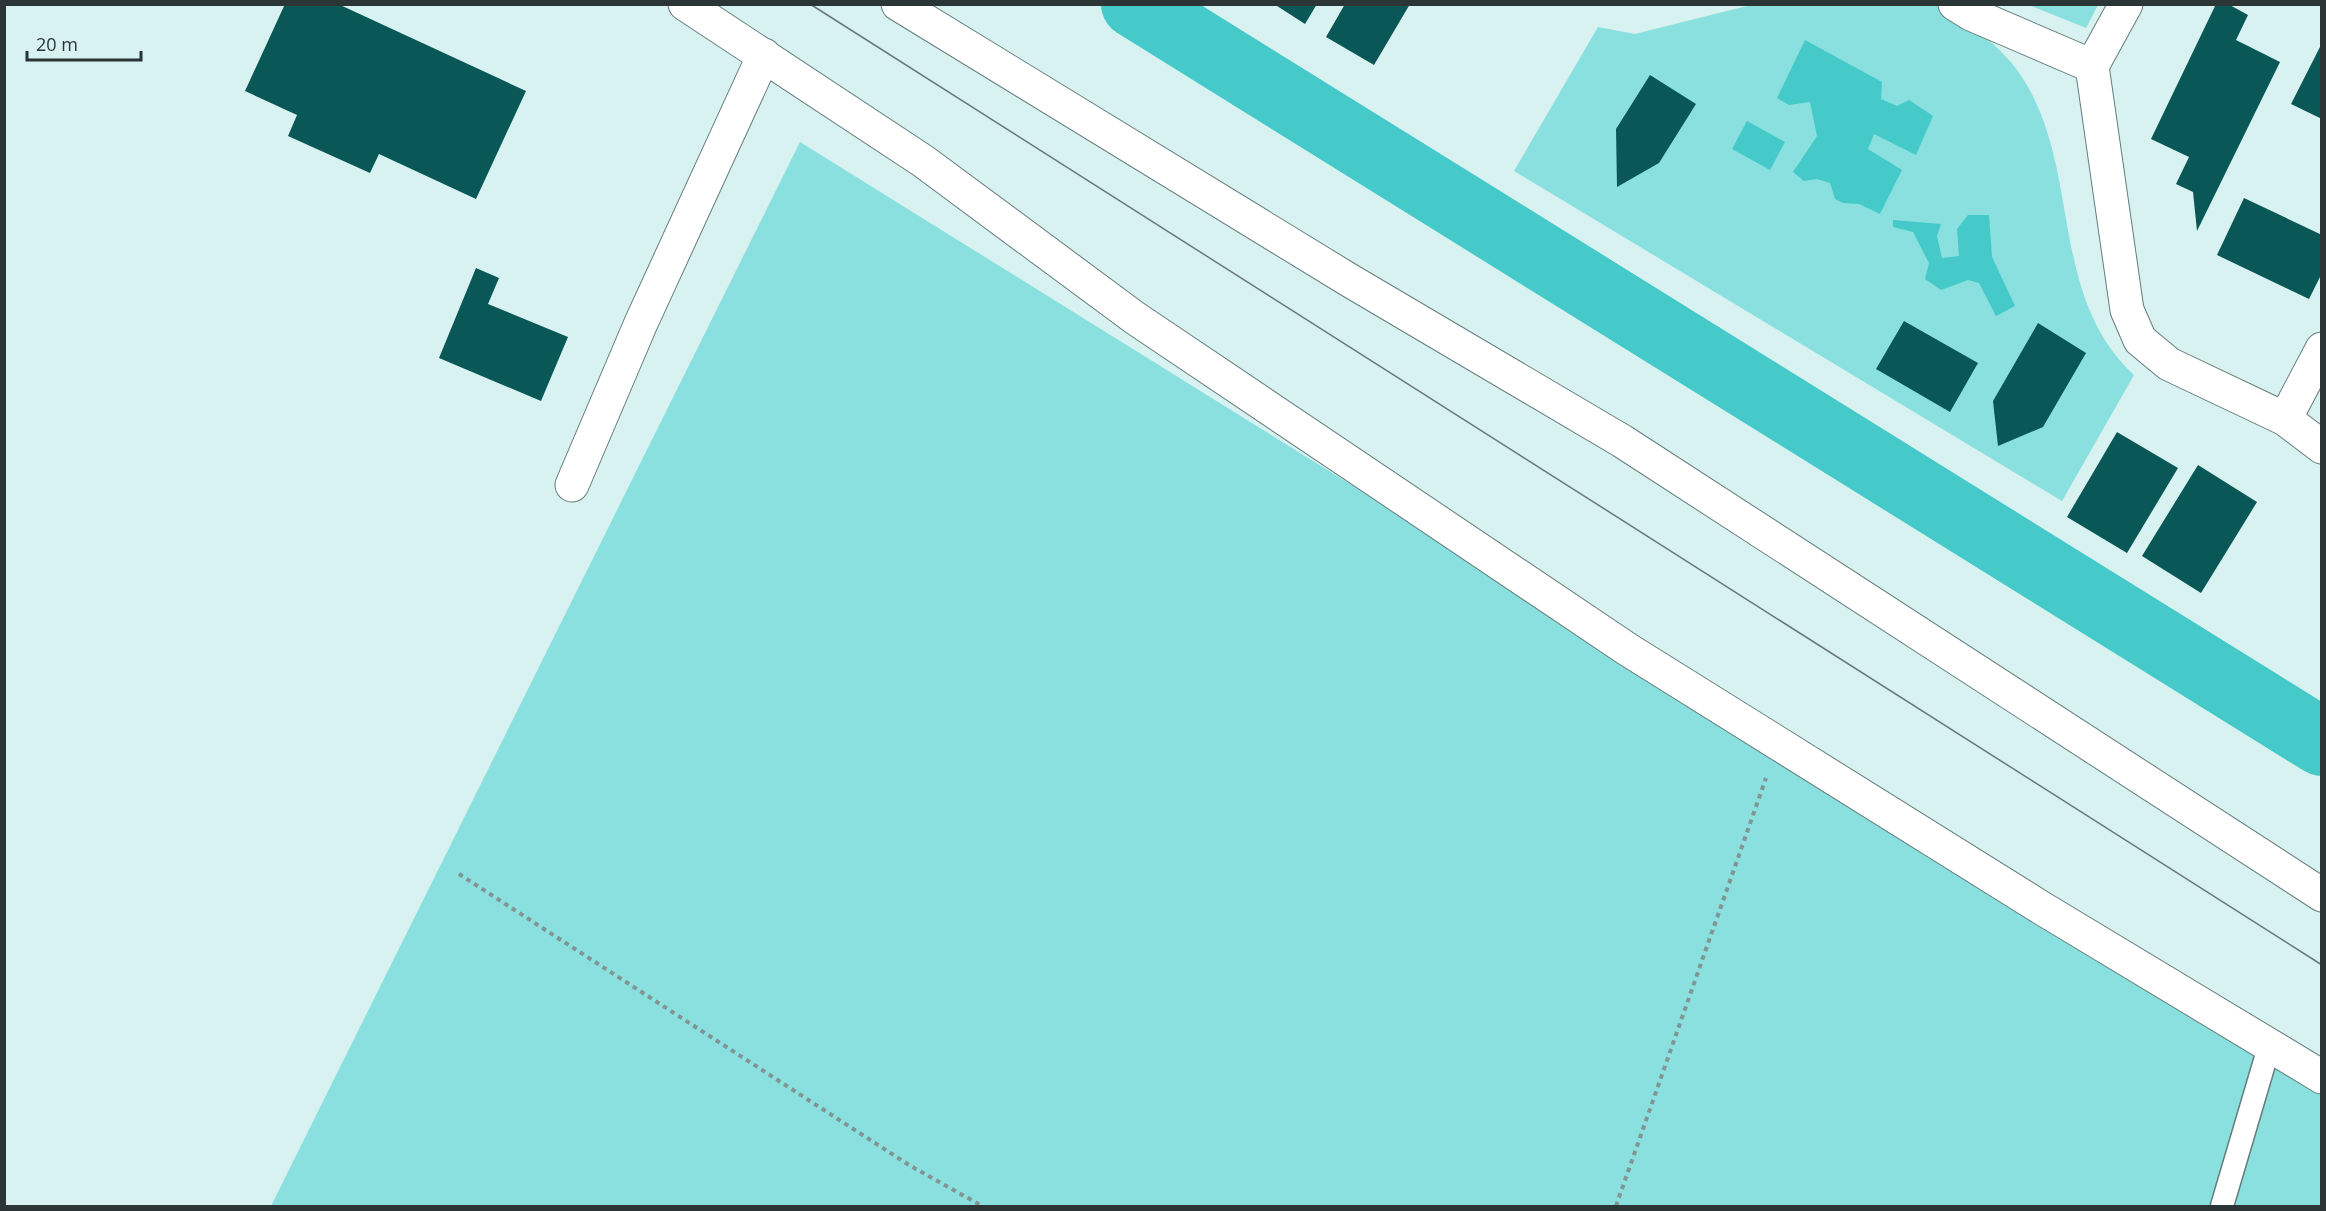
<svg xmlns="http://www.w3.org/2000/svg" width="2326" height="1211" font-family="'Open Sans',sans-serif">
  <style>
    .green { fill: #89e0de }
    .water { fill: #45cac9 }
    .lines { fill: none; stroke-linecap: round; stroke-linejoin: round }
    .river { stroke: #45cac9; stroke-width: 68 }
    .building { fill: #095756 }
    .service-casing { stroke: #657d7c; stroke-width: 25 }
    .minor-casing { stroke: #657d7c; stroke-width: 35 }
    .path { stroke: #829595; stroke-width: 4; stroke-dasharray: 4.5 4.5; stroke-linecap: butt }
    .service { stroke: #fff; stroke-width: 22 }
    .minor { stroke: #fff; stroke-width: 33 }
    .tram { stroke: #697979; stroke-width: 1.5 }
  </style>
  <rect width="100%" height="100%" fill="#d7f2f1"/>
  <!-- green -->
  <path class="green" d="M1751,5C1792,5 1833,5 1874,5C1893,5 1914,2 1933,5C1946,6 1972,26 1983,35C1999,49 2014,63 2025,82C2081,173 2049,296 2134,375L2062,501L1514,171L1598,27L1635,34Z
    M2029,5H2098L2086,28Z
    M800,142L2321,1088V1206H271Z"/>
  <!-- water -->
  <path class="water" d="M1805,40L1882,82L1881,99L1897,106L1909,100L1933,116L1916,155L1874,134L1868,149L1902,170L1880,214L1859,204L1843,203L1835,199L1830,183L1817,179L1804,181L1793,172L1817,136L1810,102L1789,105L1777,98Z
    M1747,121L1785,142L1770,170L1732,149Z
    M1968,215H1989L1992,257L2015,306L1996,316L1979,283L1968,280L1941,290L1925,279L1929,263L1913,232L1893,227V220L1941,224L1937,236L1942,258L1959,256L1957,229Z"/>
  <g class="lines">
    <!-- river -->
    <path class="river" d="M1135,4L2322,742"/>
  </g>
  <!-- building -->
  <path class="building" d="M285,4H338L526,91L476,199L379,154L370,173L288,136L297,115L245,91Z
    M1274,4H1317L1305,24Z
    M1345,4H1410L1374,65L1326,37Z
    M2216,4H2228L2248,15L2236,40L2280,62L2197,231L2193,192L2176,184L2189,157L2151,139Z
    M2322,43V119L2291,104Z
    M1650,75L1696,104L1659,163L1617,187L1616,129Z
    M2244,198L2322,235V273L2309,299L2217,255Z
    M476,268L499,278L488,304L568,337L541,401L439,358Z
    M1904,321L1978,363L1950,412L1876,369Z
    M2038,323L2086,353L2043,427L1998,446L1993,401Z
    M2117,432L2178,468L2127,553L2067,517Z
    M2198,465L2257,502L2201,593L2142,556Z"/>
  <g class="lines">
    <defs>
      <path id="service" d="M2222,1206L2269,1047"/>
      <path id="minor" d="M685,4L923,161L1135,318L1627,649L2040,907L2322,1077
        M898,4L1349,280L1622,441L2322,895
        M1955,4L1971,14L2092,66L2127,310L2140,340L2169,364L2285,419L2322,447
        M2092,66L2126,4
        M2285,419L2322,349
        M572,485L641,323L764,55"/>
    </defs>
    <!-- service casing -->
    <use href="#service" class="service-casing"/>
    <!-- minor casing -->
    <use href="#minor" class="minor-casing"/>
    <!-- path -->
    <path class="path" d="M459,874L909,1165L982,1206
      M1616,1206L1766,778"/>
    <!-- service -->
    <use href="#service" class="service"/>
    <!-- minor -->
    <use href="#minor" class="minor"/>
    <!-- tram -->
    <path class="tram" d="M810,4L2322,965"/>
  </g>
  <!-- border -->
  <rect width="2326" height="1211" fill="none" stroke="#2b3535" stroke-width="12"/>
  <!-- scale -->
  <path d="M27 51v9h114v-9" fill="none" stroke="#2b3535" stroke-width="3"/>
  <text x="36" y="51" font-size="18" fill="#2b3535" stroke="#d7f2f1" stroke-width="4.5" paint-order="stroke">20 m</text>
</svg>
